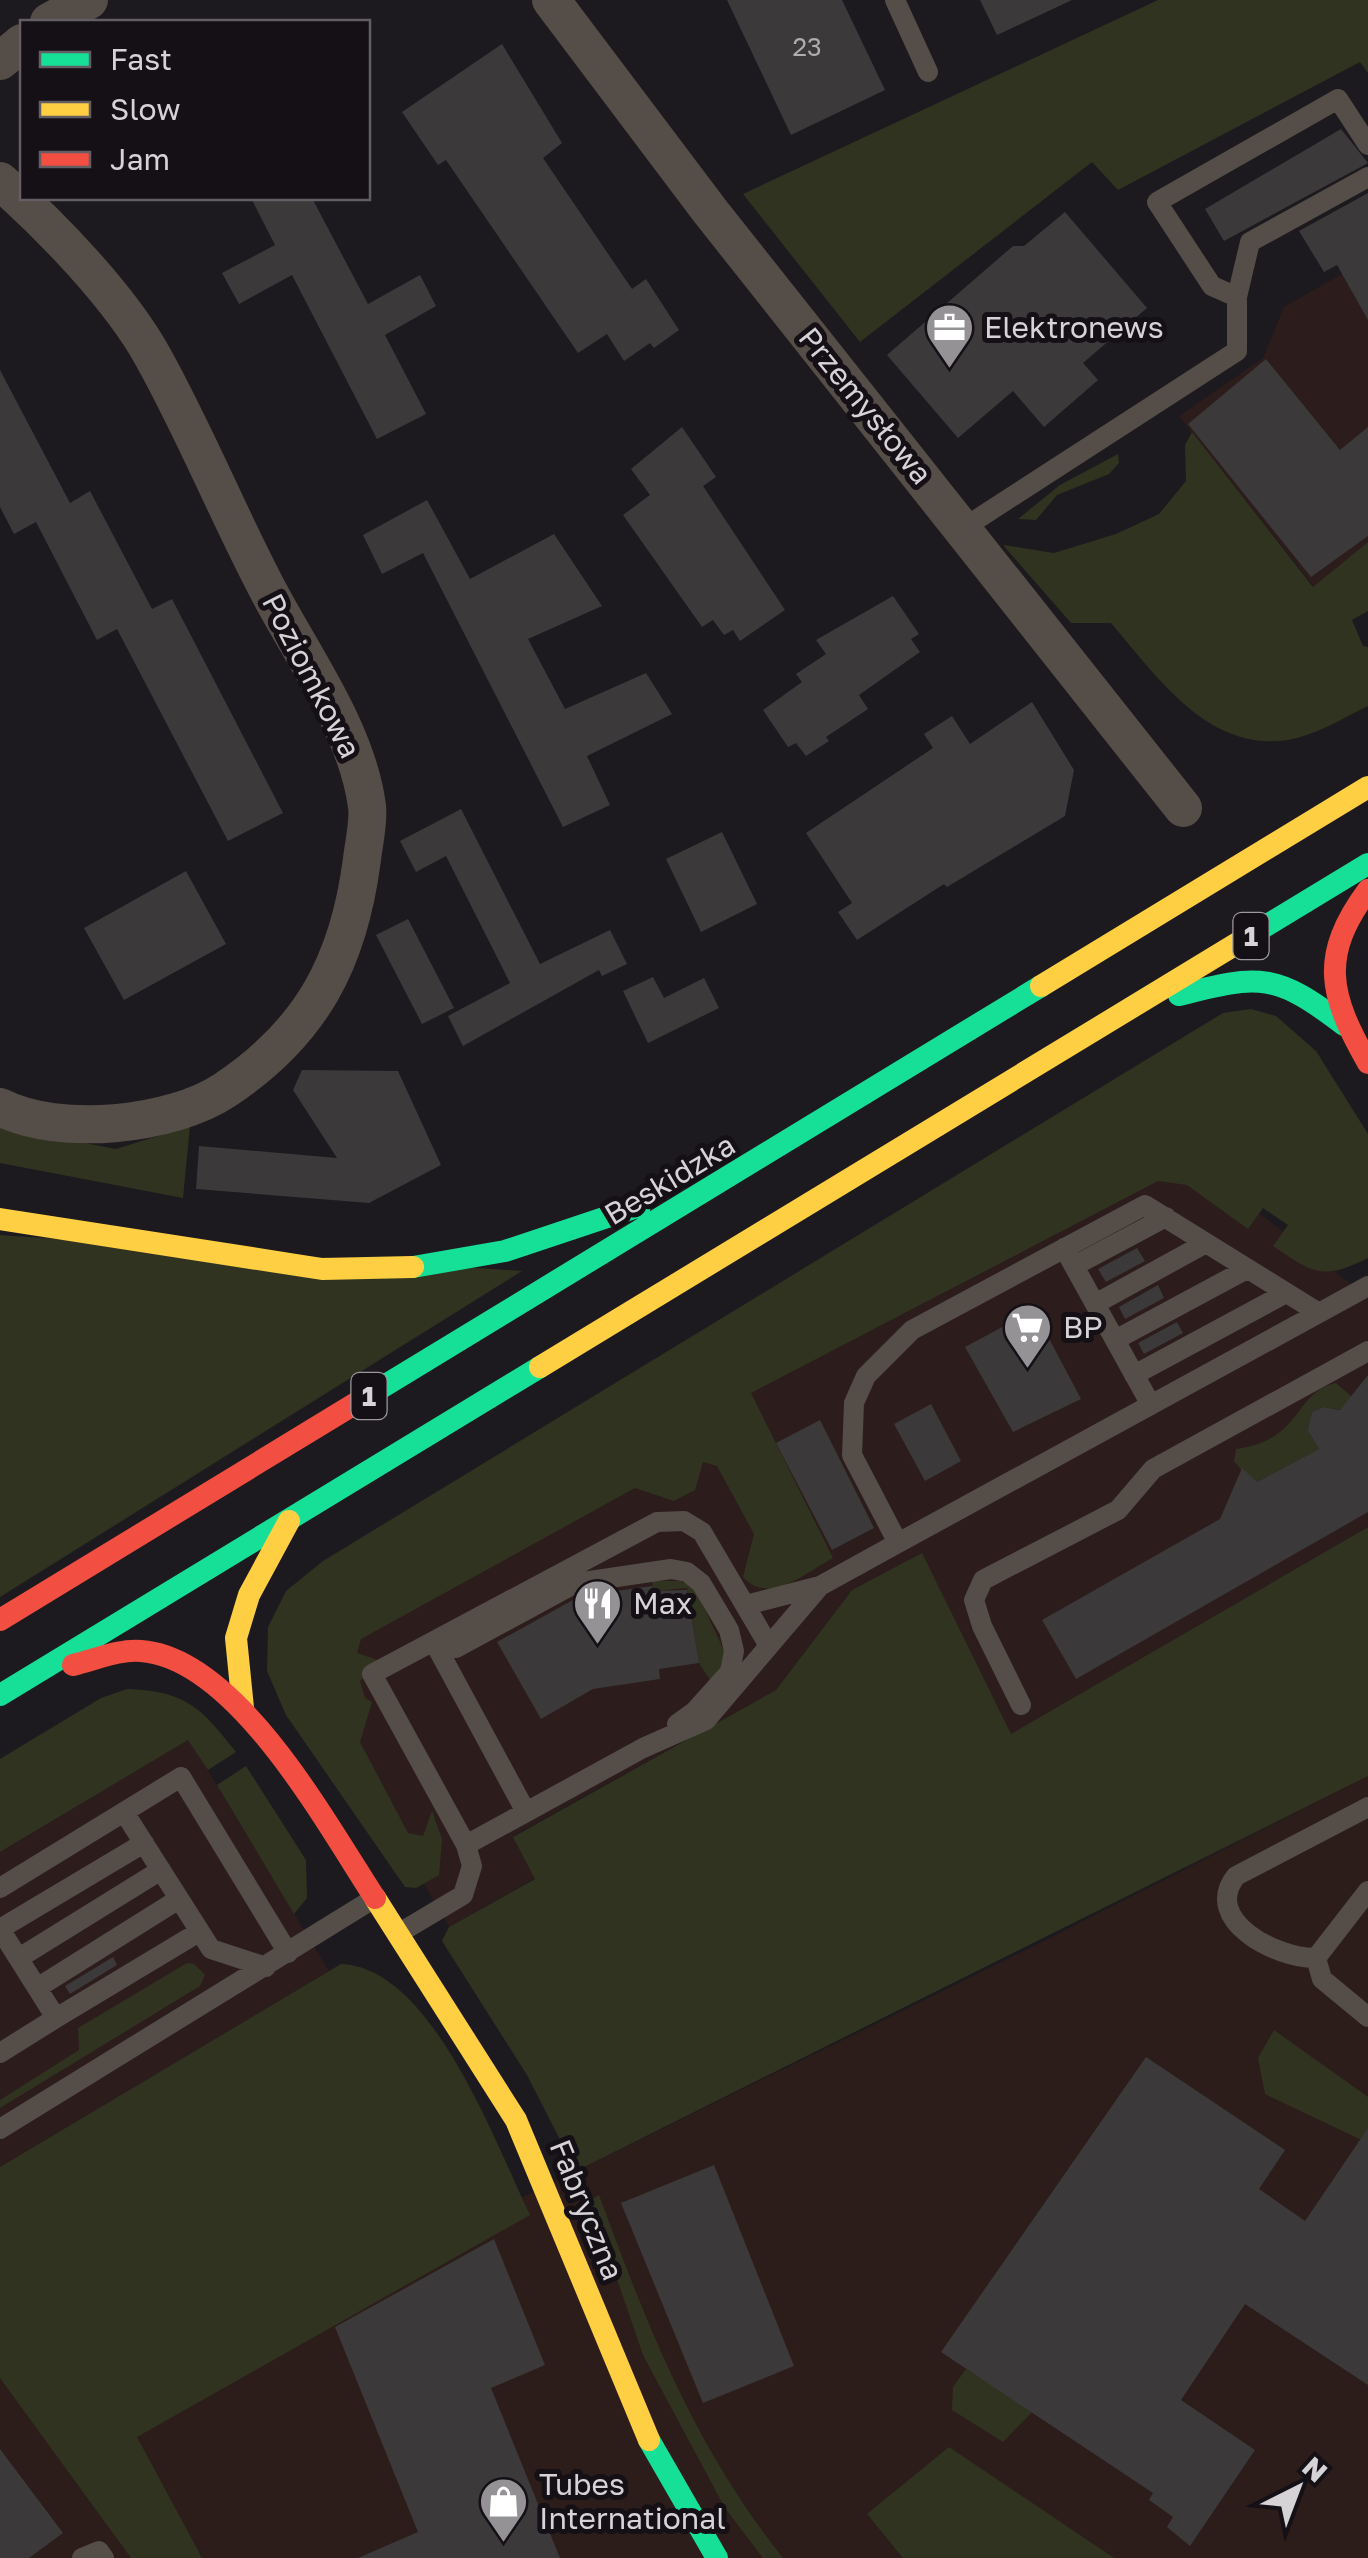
<svg xmlns="http://www.w3.org/2000/svg" width="1368" height="2558" font-family="'Golos Text',sans-serif">
  <style>
    .commercial { fill: #2c1c1b }
    .industrial { fill: #2c1d1a }
    .green { fill: #313321 }
    .building { fill: #3c393b }
    .lines { fill: none; stroke-linecap: round; stroke-linejoin: round }
    .lane { stroke: #554d47; stroke-width: 20 }
    .street { stroke: #554d47; stroke-width: 38 }
    .fast { stroke: #16e098; stroke-width: 22 }
    .slow { stroke: #ffcf43; stroke-width: 22 }
    .jam { stroke: #f24e42; stroke-width: 22 }
    .labels { text-anchor: middle; stroke-width: 10; stroke-linejoin: round; paint-order: stroke }
    .number-label { font-size: 25px; fill: #b0acb0 }
    .shield { fill: #141016; stroke: #9c989d; stroke-width: 2.5 }
    .shield-label { font-size: 28px; font-weight: bold; fill: #d6d3d7 }
    .poi-label { font-size: 30px; fill: #d6d3d7; stroke: #141016; text-anchor: start }
    .street-label { font-size: 30px; fill: #d6d3d7; stroke: #141016 }
  </style>
  <rect width="100%" height="100%" fill="#1c1a1e"/>
  <!-- commercial -->
  <path class="commercial" d="M1368,259V542L1314,587L1179,416L1263,358L1284,307Z
    M1189,1159L1368,1297V1527L1011,1734L921,1554L852,1590L776,1690L513,1836L535,1878L449,1927L321,1708L343,1630L750,1393Z
    M189,1739L329,1971L0,2167V1852Z"/>
  <!-- industrial -->
  <path class="industrial" d="M1368,1776V2558H0V2290L87,2411L1032,1947Z"/>
  <!-- green -->
  <path class="green" d="M1158,0H1368V73L1360,62L1118,190L1092,162L860,342L743,194Z
    M1192,432L1313,587L1368,542V611L1352,620L1363,646L1368,647V706C1345,717 1321,732 1297,738C1212,758 1159,679 1111,623H1071L1003,545L1054,553L1116,534L1159,514L1186,481L1185,445Z
    M1118,454L1119,463L1109,474L1057,495L1036,520L1018,519L1060,485Z
    M1251,1009L1276,1016L1316,1051L1368,1134V1258C1322,1281 1313,1273 1273,1246L1288,1225L1263,1208L1248,1229L1187,1185L1158,1181L751,1393L833,1558C805,1573 769,1606 743,1577L754,1534L717,1466L703,1462L695,1490L674,1501L635,1488L361,1639L357,1653L380,1661L360,1681L365,1698L372,1702L360,1742L408,1833L423,1836L432,1811L442,1839L439,1875L416,1888L405,1887L286,1715L267,1671L268,1627L286,1591L323,1561L1223,1013Z
    M190,1126L183,1198L0,1163V1127L116,1149Z
    M0,1235L522,1271L0,1597Z
    M1336,1383L1351,1396L1343,1410L1323,1407L1312,1412L1309,1433L1319,1449L1253,1484L1234,1461L1236,1449C1304,1440 1294,1391 1336,1383Z
    M1368,1527V1776L576,2171L527,2075L442,1941L449,1927L535,1879L513,1837L776,1690L852,1590L922,1553L1011,1734Z
    M652,1581H681L694,1586L727,1657L712,1683L699,1663L687,1588L653,1591Z
    M127,1689C185,1691 201,1707 236,1752L208,1770L188,1740L0,1852V1759L101,1698Z
    M246,1766L306,1860L307,1898L294,1914L217,1785Z
    M187,1963L194,1964L205,1975L200,1986L0,2108V2100L79,2050L78,2028Z
    M341,1964C432,1967 495,2143 530,2215L137,2437L202,2558H131L0,2378V2167Z
    M1274,2030L1368,2097V2143L1265,2094L1258,2058Z
    M599,2195C648,2328 694,2446 783,2558H763L725,2508L643,2355L590,2200Z
    M966,2369L1033,2411L1003,2442L952,2410L953,2387Z
    M949,2447L1114,2558H903L867,2514Z"/>
  <!-- building -->
  <path class="building" d="M727,0H842L885,90L791,135Z
    M980,0H1072L997,35Z
    M502,44L562,143L543,158L632,289L646,279L679,330L654,348L650,343L624,361L607,334L578,353L446,160L438,165L402,112Z
    M1341,129L1368,163L1224,241L1205,209Z
    M1368,193V320L1337,265L1324,272L1299,231Z
    M251,198H312L368,304L420,275L436,306L385,335L426,414L377,439L292,275L239,304L222,273L275,245Z
    M1065,212L1147,308L1083,363L1098,380L1044,427L1013,391L958,438L887,355L1013,246H1024Z
    M1266,359L1340,450L1368,427V536L1311,577L1188,424Z
    M0,370L70,503L90,491L152,609L172,599L283,813L228,841L117,629L97,640L36,522L14,534L0,507Z
    M682,427L716,477L703,486L785,610L740,641L733,630L724,635L713,620L702,627L623,515L650,495L631,469Z
    M427,500L470,579L554,534L602,606L528,639L565,709L646,673L672,714L587,756L610,805L563,827L423,553L382,574L363,535Z
    M893,596L919,634L911,639L920,652L859,695L868,709L826,737L829,741L806,756L796,743L788,747L763,710L802,682L796,674L826,654L816,640Z
    M1032,702L1074,770L1065,816L947,887L944,884L857,940L838,912L852,903L806,833L933,748L924,734L952,716L970,744Z
    M461,809L540,964L610,930L627,964L602,976L599,970L463,1046L448,1016L510,983L446,856L416,872L400,841Z
    M722,832L757,904L701,932L666,859Z
    M186,871L226,944L124,1000L84,928Z
    M408,919L454,1008L422,1024L376,935Z
    M653,977L664,998L704,978L719,1008L648,1043L623,991Z
    M302,1070L398,1071L441,1165L369,1203L196,1189L199,1146L337,1158L293,1090Z
    M1137,1248L1145,1261L1106,1282L1098,1269Z
    M1158,1285L1164,1298L1125,1319L1119,1307Z
    M1034,1310L1081,1399L1013,1432L965,1347Z
    M1177,1322L1183,1333L1144,1354L1138,1343Z
    M1368,1375V1512L1076,1679L1042,1620L1220,1519L1242,1468L1257,1482L1319,1449L1308,1431L1312,1412L1323,1407L1340,1410Z
    M931,1404L961,1461L925,1481L894,1424Z
    M820,1420L874,1528L832,1550L776,1443Z
    M652,1586L653,1591L687,1590L699,1663L659,1669L660,1679L593,1689L541,1719L497,1642L580,1596Z
    M113,1957L117,1965L70,1994L65,1986Z
    M1146,2057L1285,2150L1259,2189L1305,2221L1368,2128V2385L1245,2304L1181,2400L1255,2450L1190,2546L1167,2527L1173,2517L1149,2500L1153,2493L941,2352Z
    M714,2165L794,2366L703,2403L621,2203Z
    M494,2239L545,2365L491,2388L560,2558H358L418,2532L335,2327Z
    M0,2449L63,2533L29,2558H0Z"/>
  <g class="lines">
    <!-- lane -->
    <path class="lane" d="M895,0L928,72
      M1237,297L1212,286L1157,202L1338,99L1368,145
      M965,527L1237,351V297L1250,242L1368,177
      M1064,1248L1151,1405
      M1074,1266L1166,1217
      M1095,1304L1206,1243
      M1319,1313L1145,1205L912,1330L866,1376L854,1403L852,1455L898,1543L1319,1313L1368,1286
      M1115,1340L1247,1269
      M1134,1375L1286,1293
      M746,1605L820,1586L898,1543
      M434,1642L456,1648L576,1583L671,1569L687,1572L701,1583L729,1630L734,1651L730,1672L695,1711L677,1724
      M434,1642L526,1812
      M769,1646L702,1532L684,1521L657,1522L372,1674L466,1845L643,1748L706,1720L820,1586
      M1021,1705L982,1626L974,1600L983,1580L1118,1510L1153,1469L1368,1351
      M1368,1807L1236,1876C1201,1920 1277,1959 1316,1958L1368,1891
      M124,1812L211,1949L266,1967
      M0,1888L181,1777L288,1953
      M0,1929L56,2018L0,2053
      M0,1929L144,1843
      M401,1932L463,1895L472,1866L466,1845
      M19,1958L161,1870
      M1316,1958L1322,1979L1368,2017
      M37,1988L179,1899
      M56,2018L199,1932
      M0,2129L373,1899
      M82,2558L99,2551L104,2558"/>
    <!-- street -->
    <path class="street" d="M551,0L710,211L1183,808
      M49,22L89,0
      M0,61L22,43
      M0,181C51,226 120,297 153,357C196,434 229,517 270,594C305,660 357,731 367,806C369,822 364,842 362,859C349,961 312,1032 225,1090C171,1126 59,1137 0,1107"/>
    <!-- fast -->
    <path class="fast" d="M1241,941L1368,864
      M1179,995C1260,974 1276,973 1344,1025
      M413,1267L505,1251L640,1206
      M366,1397L1041,986
      M0,1695L540,1367
      M649,2440L717,2558"/>
    <!-- slow -->
    <path class="slow" d="M1041,986L1368,787
      M0,1219L322,1269L413,1267
      M540,1367L1241,941
      M243,1708L236,1638L249,1595L289,1521
      M375,1898L516,2120L649,2440"/>
    <!-- jam -->
    <path class="jam" d="M1368,890C1319,956 1329,995 1368,1063
      M0,1620L366,1397
      M73,1665C95,1660 119,1649 141,1651C237,1658 327,1825 375,1898"/>
  </g>
  <!-- icons -->
  <defs>
    <symbol id="office-pin" viewBox="-11 -11 22 30"><path d="M0 17L-7.5 6A9.5 9.5 0 1 1 7.5 6Z" fill="#959296" stroke="#141016"/><path d="M-6-3h4V-5.5h4V-3h4V5H-6ZM-1-4.5V-3h2v-1.5ZM-6 0V1H6V0Z" fill="#fff"/></symbol>
    <symbol id="supermarket-pin" viewBox="-11 -11 22 30"><path d="M0 17L-7.5 6A9.5 9.5 0 1 1 7.5 6Z" fill="#959296" stroke="#141016"/><path d="M-6-5.5h2.5l.6 2H6L4.5 2H-2.5L-4.4-4H-6ZM-1.5 3.2a1.3 1.3 0 1 0 .1 0ZM3 3.2a1.3 1.3 0 1 0 .1 0Z" fill="#fff"/></symbol>
    <symbol id="restaurant-pin" viewBox="-11 -11 22 30"><path d="M0 17L-7.5 6A9.5 9.5 0 1 1 7.5 6Z" fill="#959296" stroke="#141016"/><path d="M-5-6h1v4h1v-4h1v4h1v-4h1v5L-1.5 .5V6h-2V.5L-5-1ZM5-6V6H3V1.5H1.5Q1.5-4 5-6Z" fill="#fff"/></symbol>
    <symbol id="shop-pin" viewBox="-11 -11 22 30"><path d="M0 17L-7.5 6A9.5 9.5 0 1 1 7.5 6Z" fill="#959296" stroke="#141016"/><path d="M-5-2.5h2.3a2.7 3.5 0 0 1 5.4 0H5L5.5 6h-11ZM-1.5-2.5h3a1.5 2.3 0 0 0-3 0Z" fill="#fff"/></symbol>
  </defs>
  <g fill-rule="evenodd">
    <use href="#office-pin" x="922" y="300" width="55" height="75"/>
    <use href="#supermarket-pin" x="1000" y="1300" width="55" height="75"/>
    <use href="#restaurant-pin" x="570" y="1576" width="55" height="75"/>
    <use href="#shop-pin" x="476" y="2474" width="55" height="75"/>
  </g>
  <g class="labels">
    <!-- number labels -->
    <g class="number-label">
      <text x="807" y="56">23</text>
    </g>
    <!-- shield labels -->
    <g class="shield">
      <rect x="1233.5" y="913" width="35" height="46" rx="8"/>
      <rect x="351.5" y="1373" width="35" height="46" rx="8"/>
    </g>
    <g class="shield-label">
      <text x="1251" y="946">1</text>
      <text x="369" y="1406">1</text>
    </g>
    <!-- poi labels -->
    <g class="poi-label">
      <text x="984" y="338">Elektronews</text>
      <text x="1063" y="1338">BP</text>
      <text x="633" y="1614">Max</text>
      <text x="539" y="2495">Tubes<tspan x="539" dy="34">International</tspan></text>
    </g>
    <!-- street labels -->
    <g class="street-label">
      <text transform="translate(865 406) rotate(51)" y="10">Przemysłowa</text>
      <text transform="translate(311 676) rotate(63)" y="10">Poziomkowa</text>
      <text transform="translate(670 1180) rotate(-31)" y="10">Beskidzka</text>
      <text transform="translate(586 2210) rotate(68)" y="10">Fabryczna</text>
    </g>
  </g>
  <!-- legend -->
  <rect x="20" y="20" width="350" height="180" fill="#141016" stroke="#625e63" stroke-width="2.5"/>
  <rect x="40" y="52" width="50" height="15" fill="#16e098" stroke="#625e63" stroke-width="2.5"/>
  <text x="110" y="70" font-size="30" fill="#d6d3d7">Fast</text>
  <rect x="40" y="102" width="50" height="15" fill="#ffcf43" stroke="#625e63" stroke-width="2.5"/>
  <text x="110" y="120" font-size="30" fill="#d6d3d7">Slow</text>
  <rect x="40" y="152" width="50" height="15" fill="#f24e42" stroke="#625e63" stroke-width="2.5"/>
  <text x="110" y="170" font-size="30" fill="#d6d3d7">Jam</text>
  <!-- north arrow -->
  <g transform="translate(1298 2488) rotate(42)" stroke="#141016" stroke-width="8" paint-order="stroke">
  <path d="M0-8L18 38L0 25L-18 38Z" fill="#d6d3d7"/>
  <text y="-15" font-size="28" font-weight="bold" text-anchor="middle" fill="#d6d3d7">N</text>
  </g>
</svg>
